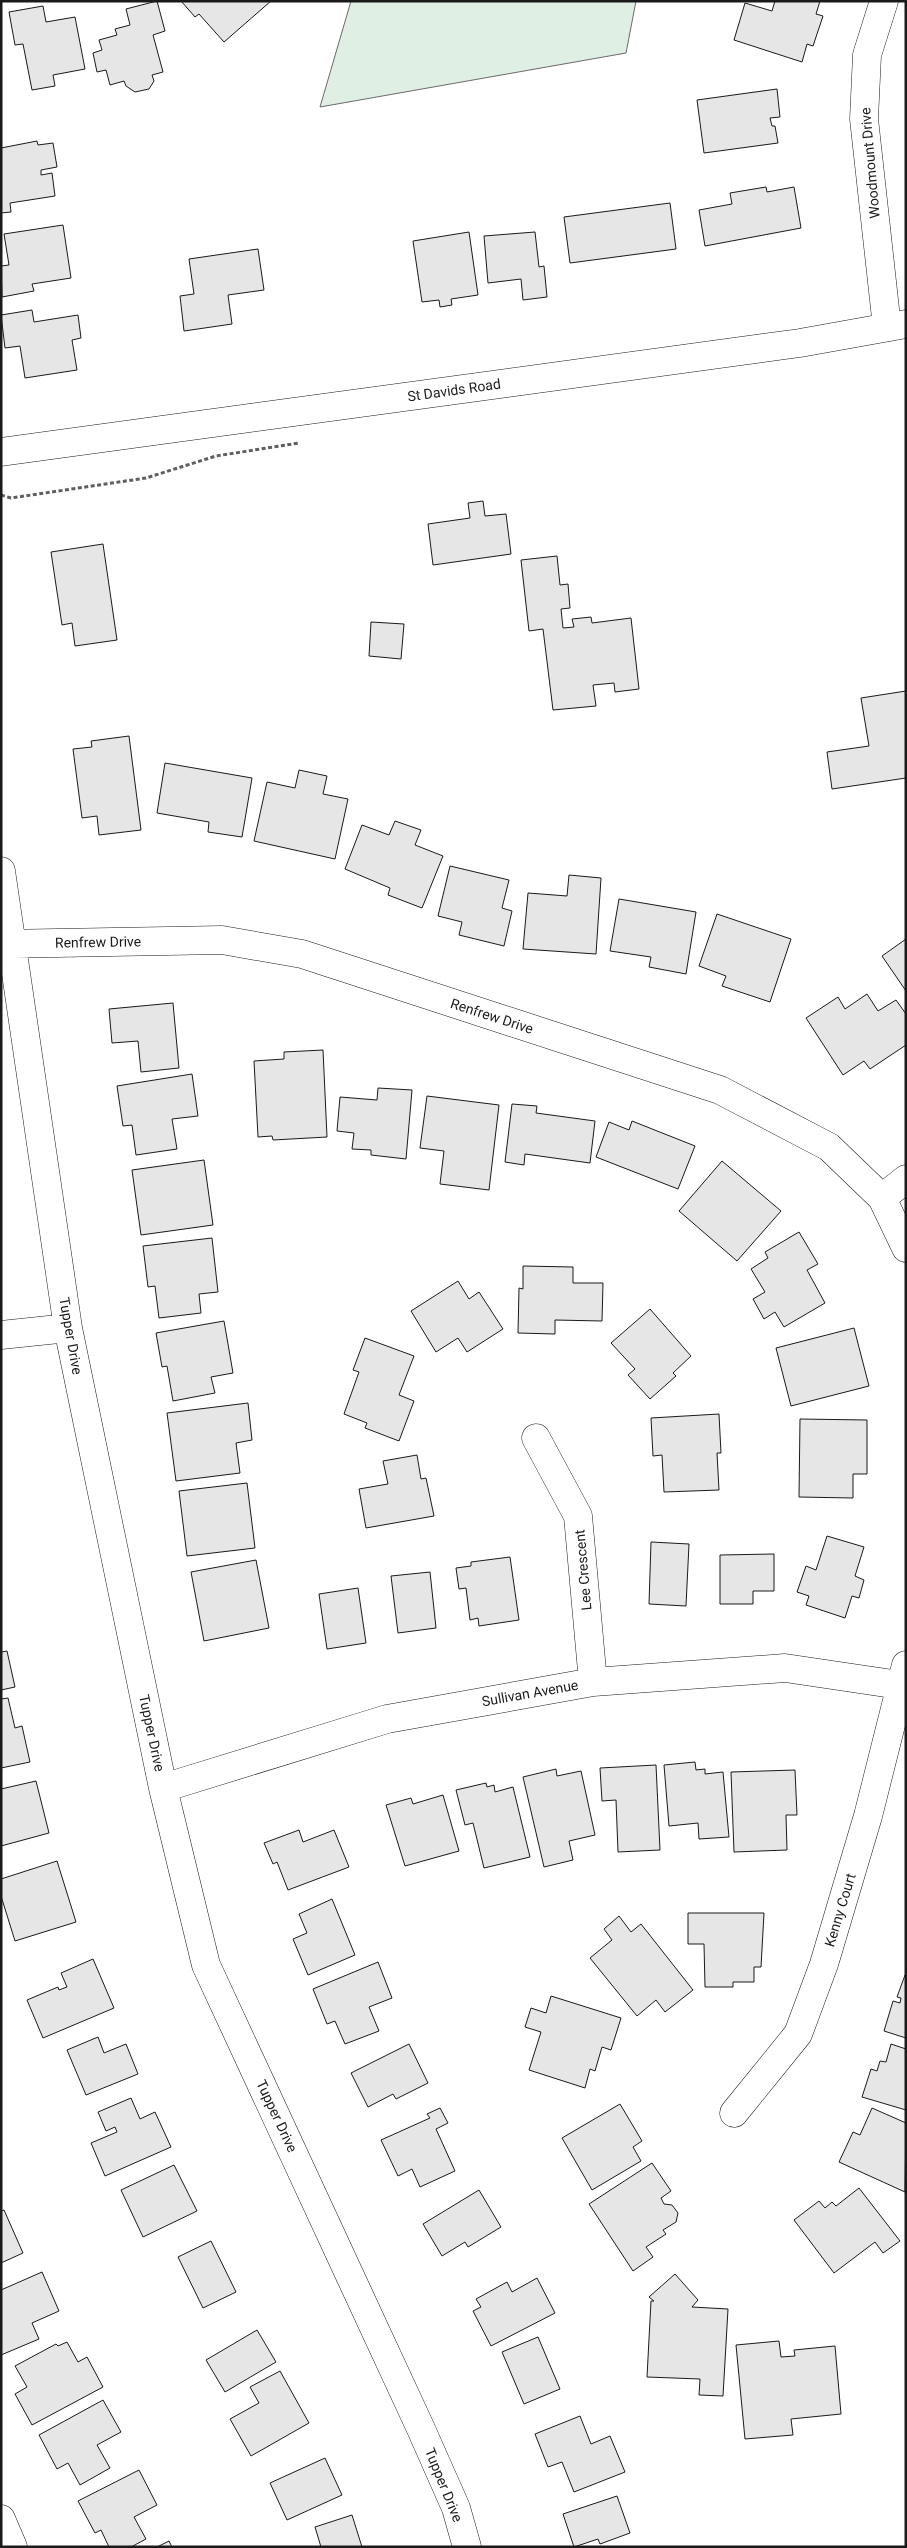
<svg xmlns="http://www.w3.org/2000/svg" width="907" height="2548" font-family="Roboto,sans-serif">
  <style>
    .green { fill: #e0efe3; stroke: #6a6a6a }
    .building { fill: #e6e6e6; stroke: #1a1a1a }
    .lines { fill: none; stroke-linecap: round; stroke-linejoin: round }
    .street-casing { stroke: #1a1a1a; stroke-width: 29 }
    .secondary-casing { stroke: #1a1a1a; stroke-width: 29 }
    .path { stroke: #5f5f5f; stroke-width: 3; stroke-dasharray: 4 2.5; stroke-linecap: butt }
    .street { stroke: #fff; stroke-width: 28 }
    .secondary { stroke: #fff; stroke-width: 28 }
    .labels { text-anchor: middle; stroke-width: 4; stroke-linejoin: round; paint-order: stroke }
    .street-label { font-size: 14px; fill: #1a1a1a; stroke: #fff }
  </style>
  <rect width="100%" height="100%" fill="#fff"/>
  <!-- green -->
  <path class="green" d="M351,1H636L626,53L320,107Z"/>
  <!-- building -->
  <path class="building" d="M157,1L165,31L153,35L163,72L152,75L154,81L149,89L135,92L126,86L124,81L110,85L106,70L97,72L93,53L102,50L99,40L117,35L115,29L130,25L126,9Z
    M181,1H271L224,42L199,14L195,17Z
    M775,1H820L816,14L823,16L813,46L807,44L802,62L734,40L745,3L772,11Z
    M43,6L46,22L75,17L85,69L53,75L55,86L32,90L23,44L15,45L9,12Z
    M777,89L780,117L770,118L772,126H775L778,143L704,153L697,100Z
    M37,141L38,145L53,143L57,167L41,170V175L52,173L55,196L10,203L11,212L1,213V148Z
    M766,187L767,192L794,187L801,228L705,246L699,210L732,204L730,193Z
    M670,203L676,249L570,263L564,217Z
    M63,225L71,278L32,284L34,291L2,297L1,266L9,265L4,234Z
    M469,232L478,295L451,299L452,305L440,307L439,300L422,302L413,241Z
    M535,232L539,267L544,266L547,297L523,300L521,279L488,283L484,236Z
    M258,249L264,290L228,295L232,324L184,331L180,296L194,294L189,259Z
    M32,310L34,322L78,315L81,338L72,340L77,370L25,378L20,346L5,348L1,315Z
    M483,501L485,516L506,514L511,554L433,565L428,524L470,518L468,503Z
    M103,544L117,640L75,646L72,623L62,625L51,552Z
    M557,556L560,585L568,584L570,608L561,609L563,628L574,627L572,619L591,617L592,623L631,618L639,689L615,692L614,683L593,685L596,706L553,710L543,629L529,631L521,560Z
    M371,622L404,624L401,659L369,656Z
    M906,691V778L832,789L827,752L869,746L861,698Z
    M129,736L141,830L99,835L97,816L82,818L73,749L92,747L91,741Z
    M165,763L252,778L242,837L208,832L209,822L157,813Z
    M299,770L327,776L323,794L348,799L335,859L254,841L267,782L295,788Z
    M395,821L421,830L415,845L443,856L422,908L388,895L390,888L345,869L362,825L389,835Z
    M450,866L509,880L502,908L512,911L504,946L459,935L462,922L438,916Z
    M569,875L601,878L596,954L523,949L528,893L567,896Z
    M619,899L696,912L686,974L649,967L651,957L610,951Z
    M717,914L791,939L770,1002L722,986L726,976L699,966Z
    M906,939V991L882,956Z
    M867,994L878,1011L896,1000L906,1014V1045L870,1069L864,1061L843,1075L806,1018L838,997L845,1009Z
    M173,1003L179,1068L141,1072L138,1041L112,1043L109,1009Z
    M323,1050L327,1137L273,1140L272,1136L258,1137L254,1061L284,1059V1052Z
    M192,1074L198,1116L172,1119L177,1149L136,1155L132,1125L123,1126L117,1086Z
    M378,1088L412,1090L406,1159L371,1155V1150L352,1149L354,1133L337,1131L340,1097L377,1100Z
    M427,1096L499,1105L489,1190L440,1184L444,1151L420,1148Z
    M512,1104L537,1106L536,1113L595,1121L590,1163L525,1154L524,1165L505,1162Z
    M632,1121L695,1146L678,1189L596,1157L609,1122L629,1130Z
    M204,1160L213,1225L141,1235L132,1170Z
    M722,1161L781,1211L737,1261L679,1211Z
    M799,1232L818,1264L807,1270L825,1303L784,1327L775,1312L764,1319L753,1299L765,1292L751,1269L768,1258L765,1252Z
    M212,1238L218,1292L199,1294L201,1313L159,1318L155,1286L148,1287L143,1246Z
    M523,1266L573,1267V1283H603L602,1321L555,1320V1334L518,1333L519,1288L523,1289Z
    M458,1281L469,1299L479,1292L503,1329L467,1352L458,1338L436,1352L411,1311Z
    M650,1309L691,1356L673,1373L676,1376L650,1399L628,1375L635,1369L611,1343Z
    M224,1321L233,1373L211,1377L215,1393L173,1401L167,1366L162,1367L156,1333Z
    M854,1328L869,1386L791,1406L776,1348Z
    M365,1338L414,1356L399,1395L414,1401L399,1441L365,1428L367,1423L344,1414L359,1372L353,1370Z
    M248,1403L252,1440L236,1443L240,1473L176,1481L167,1413Z
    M719,1414L721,1453H717L719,1490L664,1492L662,1455L653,1456L651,1418Z
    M800,1419L867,1420V1474H853V1498L799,1497Z
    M417,1455L421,1479L426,1478L434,1516L366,1528L359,1489L388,1484L383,1461Z
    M247,1483L255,1548L187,1556L179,1491Z
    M827,1536L864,1547L855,1576L864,1580L859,1598L852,1596L845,1618L806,1605L809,1596L797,1592L806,1566L816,1570Z
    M651,1542L689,1544L686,1606L649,1604Z
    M774,1554V1591H753V1604H720V1555Z
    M510,1557L519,1620L479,1626L478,1618L470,1620L466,1588L459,1589L456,1568L471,1566V1562Z
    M256,1560L269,1628L204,1641L191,1572Z
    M430,1572L436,1628L398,1633L391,1576Z
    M358,1588L366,1643L327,1649L319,1594Z
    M7,1651L15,1687L1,1690V1652Z
    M8,1698L15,1728L22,1726L30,1762L1,1768V1699Z
    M695,1762L696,1770L705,1769V1774L723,1772L729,1837L699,1839L698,1823L669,1826L664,1765Z
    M656,1765L660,1850L618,1852L616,1800L602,1801L600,1768Z
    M556,1769L557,1776L581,1771L595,1835L569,1841L573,1860L544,1867L523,1777Z
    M795,1770L797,1815H786L787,1850L734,1852L731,1772Z
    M36,1781L49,1833L1,1846V1789Z
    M486,1783L487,1787L494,1785L495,1792L513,1787L530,1857L484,1868L473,1823L465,1825L456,1790Z
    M443,1795L459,1851L405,1866L386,1805L411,1798L413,1804Z
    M299,1830L303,1842L334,1830L349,1867L288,1890L277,1862L273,1864L264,1843Z
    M57,1861L76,1922L15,1941L1,1896V1879Z
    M332,1899L355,1955L308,1975L293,1939L307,1933L299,1914Z
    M688,1913H764L761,1967H754V1982H733V1987H705L704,1944H688Z
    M619,1916L631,1932L641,1924L693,1990L665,2012L656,2000L637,2016L590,1958L612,1940L604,1929Z
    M93,1959L114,2008L43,2038L27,2000L58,1987L59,1990L67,1987L61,1973Z
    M378,1962L392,1998L369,2007L379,2031L345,2044L335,2021L327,2024L313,1989Z
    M905,1975H906V2038L884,2031L893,2001L900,2003L901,1998L897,1997Z
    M551,1996L621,2018L611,2050L602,2047L595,2071L590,2069L585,2088L529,2070L541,2032L525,2027L531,2008L546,2013Z
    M98,2037L104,2053L126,2044L138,2074L86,2095L67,2050Z
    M409,2044L428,2083L396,2099L393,2094L368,2107L351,2073Z
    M891,2044L906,2049V2110L862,2097L871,2069L877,2071L880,2061L886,2062Z
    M131,2098L140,2119L155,2112L171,2147L105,2176L91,2143L117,2132L115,2127L106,2131L98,2112Z
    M620,2104L642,2141L633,2147L641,2161L592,2190L562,2138Z
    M440,2108L448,2123L436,2129L455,2171L420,2187L412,2169L398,2176L381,2140L430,2118L427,2114Z
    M872,2108L906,2123L905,2192L839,2162L853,2132L860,2135Z
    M652,2163L671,2191L661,2198L664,2204L672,2205L678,2213L676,2222L663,2230L666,2234L646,2247L653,2257L633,2271L589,2204Z
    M174,2165L197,2211L143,2237L121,2190Z
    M859,2188L900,2241L883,2253L875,2242L834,2273L794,2220L819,2201L825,2208L832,2202L836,2206Z
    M479,2190L501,2227L468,2247L465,2242L442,2256L423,2224Z
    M4,2210L23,2253L1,2263V2211Z
    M211,2241L236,2292L203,2308L178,2257Z
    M42,2272L59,2311L32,2323L39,2339L1,2355V2290Z
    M675,2274L698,2300L692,2307L728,2309L723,2396L699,2395L700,2379L647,2377L651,2301H654L649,2297Z
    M537,2278L555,2313L491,2346L473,2311L481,2307L476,2299L507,2282L512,2292Z
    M257,2330L276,2362L225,2392L206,2360Z
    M538,2337L560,2389L524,2404L502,2352Z
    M779,2341L781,2357L795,2356L794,2350L835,2346L841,2414L791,2419L793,2435L745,2439L736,2345Z
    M67,2342L78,2362L87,2357L103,2387L32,2425L15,2394L27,2387L15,2366L56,2344L58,2346Z
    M280,2371L309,2423L251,2456L230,2419L259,2403L250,2387Z
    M103,2400L121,2432L97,2445L110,2468L80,2485L68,2463L57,2469L39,2435Z
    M580,2416L591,2444L610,2436L625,2472L574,2492L562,2462L548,2467L535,2434Z
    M325,2458L342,2495L287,2520L270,2483Z
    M139,2470L157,2505L134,2517L146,2539L131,2547H109L101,2530L95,2533L78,2501Z
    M617,2496L630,2533L600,2544L598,2539L574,2547L563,2514Z
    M352,2515L362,2547H321L315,2527Z
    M169,2541L172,2547H157Z"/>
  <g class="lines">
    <defs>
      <path id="street" d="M884,1L867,55L864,119L887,327
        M1,871L68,1328L163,1788L206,1965L421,2429L456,2508L467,2547
        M1,944L222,940L302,954L720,1090L829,1147L882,1198L906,1248
        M882,1198L906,1179
        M1,1335L68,1328
        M536,1438L578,1516L593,1682
        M163,1788L387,1719L593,1682L785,1668L906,1686
        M734,2113L798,2034L824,1964L868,1816L906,1665
        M1,2519L13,2547"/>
      <path id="secondary" d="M1,452L800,343L906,324"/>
    </defs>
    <!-- street casing -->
    <use href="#street" class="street-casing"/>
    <!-- secondary casing -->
    <use href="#secondary" class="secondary-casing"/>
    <!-- path -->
    <path class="path" d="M1,495L11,498L146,478L216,456L299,443"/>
    <!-- street -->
    <use href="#street" class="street"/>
    <!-- secondary -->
    <use href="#secondary" class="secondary"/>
  </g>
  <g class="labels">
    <!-- street labels -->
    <g class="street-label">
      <text transform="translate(870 163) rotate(-95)" y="5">Woodmount Drive</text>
      <text transform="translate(454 390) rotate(-8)" y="5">St Davids Road</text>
      <text transform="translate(98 942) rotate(-1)" y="5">Renfrew Drive</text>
      <text transform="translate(492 1016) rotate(18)" y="5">Renfrew Drive</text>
      <text transform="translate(71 1336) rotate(80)" y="5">Tupper Drive</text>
      <text transform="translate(583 1570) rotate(-95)" y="5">Lee Crescent</text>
      <text transform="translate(530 1693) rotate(-10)" y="5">Sullivan Avenue</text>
      <text transform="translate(152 1733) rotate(78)" y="5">Tupper Drive</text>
      <text transform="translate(840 1910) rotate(-73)" y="5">Kenny Court</text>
      <text transform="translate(277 2116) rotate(65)" y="5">Tupper Drive</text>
      <text transform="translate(444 2485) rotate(68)" y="5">Tupper Drive</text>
    </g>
  </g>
  <!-- border -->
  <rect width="907" height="2548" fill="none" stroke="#1a1a1a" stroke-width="5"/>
</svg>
